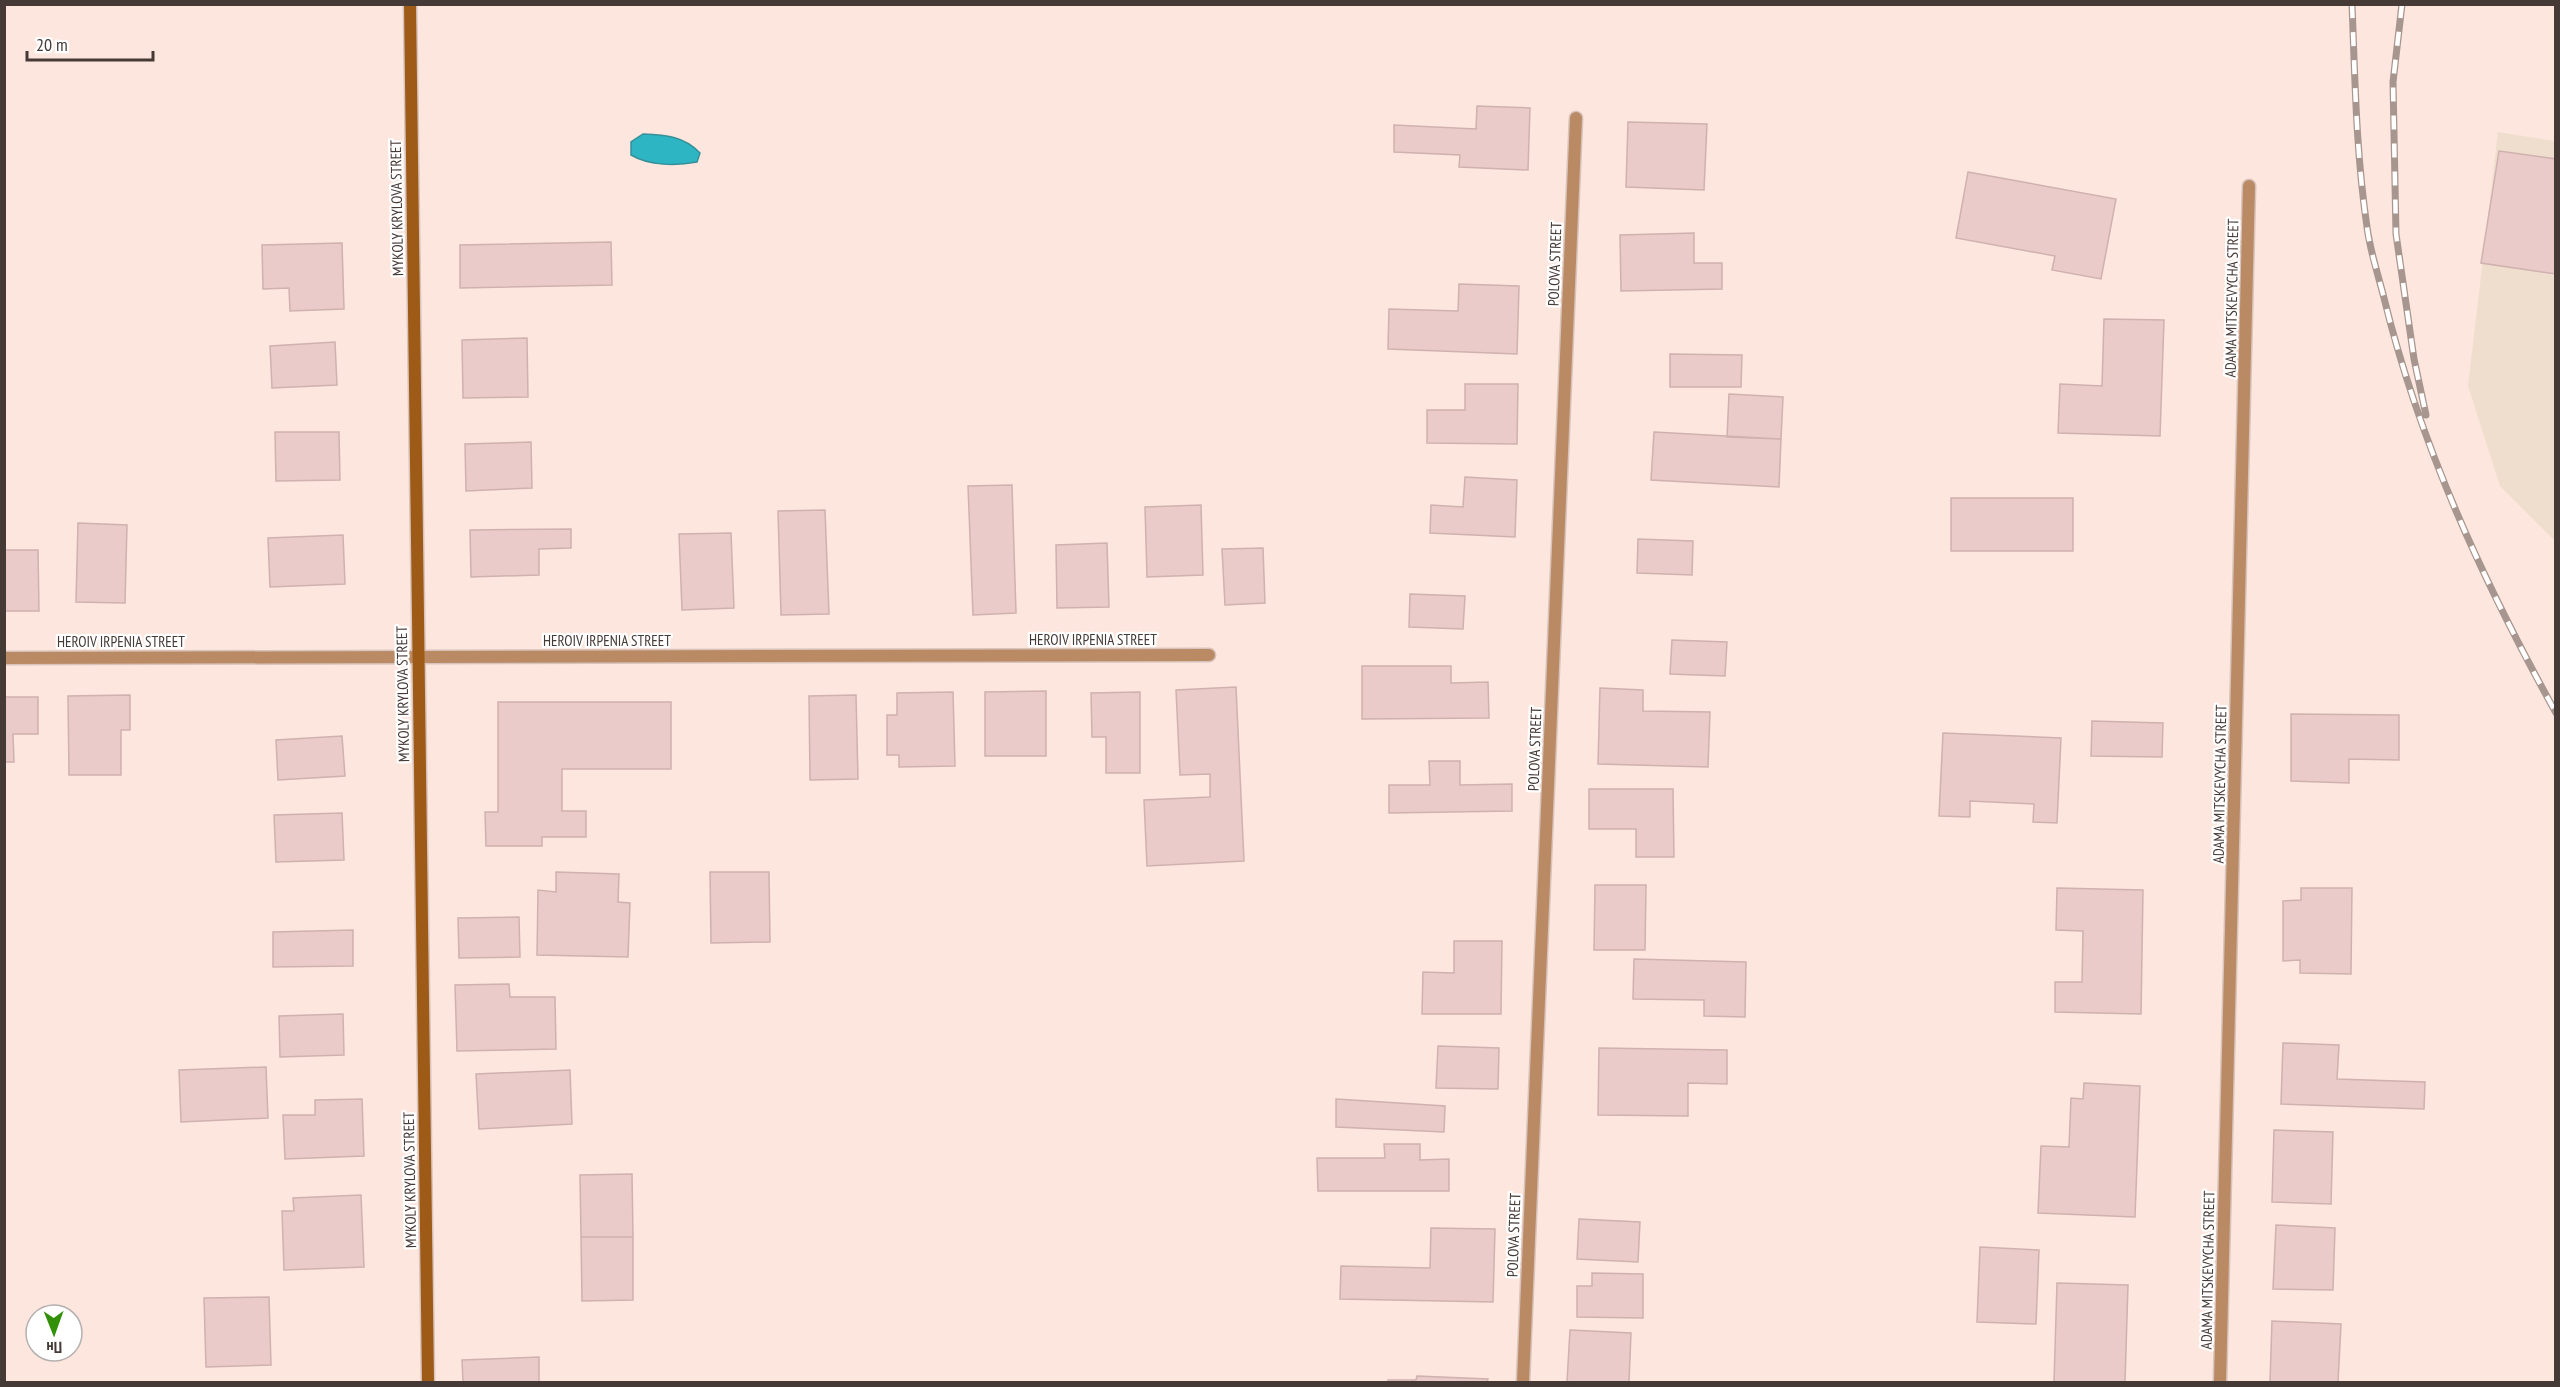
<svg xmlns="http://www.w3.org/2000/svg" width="2560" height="1387" font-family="'PT Sans Narrow',sans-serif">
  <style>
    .industrial { fill: #efdecd }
    .water { fill: #2db5c3; stroke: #349099; stroke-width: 1.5 }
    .building { fill: #eacbc9; stroke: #cfb1af; stroke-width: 1.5 }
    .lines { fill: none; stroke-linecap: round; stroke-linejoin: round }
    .street-casing { stroke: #d8c4bc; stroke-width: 15 }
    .secondary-casing { stroke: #d8c4bc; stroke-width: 15 }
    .street { stroke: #ba8a65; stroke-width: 12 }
    .secondary { stroke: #9e5a17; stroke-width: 12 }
    .rail-casing { stroke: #a7968f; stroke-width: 7 }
    .rail { stroke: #fff; stroke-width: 4.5; stroke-dasharray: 14; stroke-linecap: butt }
    .labels { text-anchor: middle; stroke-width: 4.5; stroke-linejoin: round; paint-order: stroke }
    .street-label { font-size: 15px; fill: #453a36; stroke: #fff }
  </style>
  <rect width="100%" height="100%" fill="#fde6dd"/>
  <!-- industrial -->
  <path class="industrial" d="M2498,132L2555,141V541L2500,486L2468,386Z"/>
  <!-- water -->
  <path class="water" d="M643,134C665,135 684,136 700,153L697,162C676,166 650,166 631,155V142Z"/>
  <!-- building -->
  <path class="building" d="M1477,106L1530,108L1528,170L1459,167L1460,155L1394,152V125L1476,129Z
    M1628,122L1707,124L1704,190L1626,187Z
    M2499,151L2556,159V274L2481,263Z
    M1968,172L2116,199L2101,279L2052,270L2055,256L1956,238Z
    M1694,233V263H1722V289L1621,291L1620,235Z
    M611,242L612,285L460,288V245Z
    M342,243L344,309L290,311L289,288L263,289L262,245Z
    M1459,284L1519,286L1517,354L1388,349L1389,309L1458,311Z
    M2104,319L2164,320L2160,436L2058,433L2060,384L2102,386Z
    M527,338L528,397L463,398L462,340Z
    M335,342L337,385L272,388L270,346Z
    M1670,354L1742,355L1741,387H1670Z
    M1465,384H1518L1517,444L1427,443V410H1465Z
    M1729,394L1783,397L1781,439L1727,437Z
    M275,432H339L340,480L276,481Z
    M1654,432L1781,439L1779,487L1651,480Z
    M531,442L532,488L466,491L465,444Z
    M1465,477L1517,480L1515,537L1430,533L1431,505L1463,507Z
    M1012,485L1016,613L973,615L968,486Z
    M1951,498H2073V551H1951Z
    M1201,505L1203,575L1147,577L1145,507Z
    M825,510L829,614L781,615L778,511Z
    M78,523L127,525L125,603L76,602Z
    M571,529V548L539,549V575L471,577L470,530Z
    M731,533L734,608L682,610L679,534Z
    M343,535L345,584L270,587L268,538Z
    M1638,539L1693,541L1692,575L1637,573Z
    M1107,543L1109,607L1057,608L1056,545Z
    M1263,548L1265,603L1225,605L1222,549Z
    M4,550H38L39,611H4Z
    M1410,594L1465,596L1463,629L1409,627Z
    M1672,640L1727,642L1725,676L1670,674Z
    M1362,666H1451V683L1488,682L1489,718L1362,719Z
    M1236,687L1244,861L1147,866L1144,800L1210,797V774L1180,775L1176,690Z
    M1600,688L1643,690V711L1710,712L1708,767L1598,764Z
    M1046,691V756H985V692Z
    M953,692L955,766L899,767V755H887V715H897V693Z
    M1140,692V773H1106V737H1092L1091,693Z
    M130,695V730H121V775H69L68,696Z
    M856,695L858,779L810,780L809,696Z
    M4,697H38V734H13L14,762H4Z
    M498,702H671V769H562V811H586V837H542V846H486L485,812H498Z
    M2291,714L2399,715V760L2349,759V783L2291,781Z
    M2092,721L2163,723L2162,757L2091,756Z
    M1943,733L2061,738L2057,823L2033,822L2034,804L1970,801V817L1939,816Z
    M342,736L345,776L278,780L276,740Z
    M1429,761H1460V785L1512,784V811L1389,813V785H1430Z
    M1589,789H1673L1674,857H1636V829H1589Z
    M342,813L344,860L276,862L274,815Z
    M556,872L619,874L618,902L630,903L628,957L537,955L538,890L556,892Z
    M710,872H769L770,942L711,943Z
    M1595,885H1646L1645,950H1594Z
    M2057,888L2143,890L2141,1014L2055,1012V982H2082L2083,931L2056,930Z
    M2301,888H2352L2351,974L2300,973V960L2283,961V901L2301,900Z
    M519,917L520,957L459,958L458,918Z
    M353,930V966L273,967V932Z
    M1454,941H1502L1501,1014H1422L1423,972L1454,973Z
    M1634,959L1746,962L1745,1017L1704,1016V1000L1633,999Z
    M509,984L510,997H555L556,1049L457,1051L455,985Z
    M343,1014L344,1055L280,1057L279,1016Z
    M2283,1043L2339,1045L2337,1079L2425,1082L2424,1109L2281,1104Z
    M1438,1046L1499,1048L1498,1089L1436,1088Z
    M1599,1048L1727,1050V1084L1688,1083V1116L1598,1115Z
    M266,1067L268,1118L181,1122L179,1070Z
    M570,1070L572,1124L479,1129L476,1074Z
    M2084,1083L2140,1086L2135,1217L2038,1213L2041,1146L2069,1147L2071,1098L2083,1099Z
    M362,1099L364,1156L285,1159L283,1115H315V1100Z
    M1336,1099L1445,1106L1444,1132L1336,1127Z
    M2274,1130L2333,1132L2331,1204L2272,1202Z
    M1384,1144H1420V1160L1449,1159V1191H1318L1317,1158H1385Z
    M632,1174L633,1237H581L580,1175Z
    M361,1195L364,1267L284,1270L282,1211H294L293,1198Z
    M1579,1219L1640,1222L1638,1262L1577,1259Z
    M2276,1225L2335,1228L2333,1290L2273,1289Z
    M1431,1228L1495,1229L1493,1302L1340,1299L1341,1266L1430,1268Z
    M581,1237H633V1300L582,1301Z
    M1980,1247L2039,1250L2036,1324L1977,1322Z
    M1592,1273L1643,1274V1318L1577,1317V1286H1592Z
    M2057,1283L2128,1285L2125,1382H2054Z
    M269,1297L271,1365L206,1367L204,1298Z
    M2272,1321L2341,1324L2338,1382H2270Z
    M1570,1330L1631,1333L1629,1382H1567Z
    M539,1357V1382H463L462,1360Z
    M1417,1376L1488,1379L1487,1382H1388V1380H1416Z"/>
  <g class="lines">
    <defs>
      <path id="street" d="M4,658L1209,655
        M1523,1382L1576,118
        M2220,1382L2249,186"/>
      <path id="secondary" d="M410,4L428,1382"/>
    </defs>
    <!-- street casing -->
    <use href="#street" class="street-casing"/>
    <!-- secondary casing -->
    <use href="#secondary" class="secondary-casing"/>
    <!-- street -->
    <use href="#street" class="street"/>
    <!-- secondary -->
    <use href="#secondary" class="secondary"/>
    <defs>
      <path id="rail" d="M2352,4C2355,79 2356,153 2367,227C2370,251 2378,274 2384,298C2420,445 2483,581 2556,713
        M2402,4L2393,82L2396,234L2414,359L2426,415"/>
    </defs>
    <!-- rail casing -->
    <use href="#rail" class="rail-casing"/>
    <!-- rail -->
    <use href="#rail" class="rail"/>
  </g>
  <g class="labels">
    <!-- street labels -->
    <g class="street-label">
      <text transform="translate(397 208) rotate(-91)" y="5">MYKOLY KRYLOVA STREET</text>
      <text transform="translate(1555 264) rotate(-88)" y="5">POLOVA STREET</text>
      <text transform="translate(2232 298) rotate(-89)" y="5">ADAMA MITSKEVYCHA STREET</text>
      <text x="1093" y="645">HEROIV IRPENIA STREET</text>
      <text x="607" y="646">HEROIV IRPENIA STREET</text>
      <text x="121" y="647">HEROIV IRPENIA STREET</text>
      <text transform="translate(403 694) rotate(-91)" y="5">MYKOLY KRYLOVA STREET</text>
      <text transform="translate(1535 749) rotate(-88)" y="5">POLOVA STREET</text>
      <text transform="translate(2220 784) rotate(-89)" y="5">ADAMA MITSKEVYCHA STREET</text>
      <text transform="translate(410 1180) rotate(-91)" y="5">MYKOLY KRYLOVA STREET</text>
      <text transform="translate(1514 1235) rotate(-88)" y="5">POLOVA STREET</text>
      <text transform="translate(2208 1270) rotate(-89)" y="5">ADAMA MITSKEVYCHA STREET</text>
    </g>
  </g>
  <!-- border -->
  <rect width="2560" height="1387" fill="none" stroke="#453a36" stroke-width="12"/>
  <!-- north arrow -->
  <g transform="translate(54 1333) rotate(179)"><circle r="28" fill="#ffffff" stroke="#b5b0af" stroke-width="1.5"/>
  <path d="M0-4.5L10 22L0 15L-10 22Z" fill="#329008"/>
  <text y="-9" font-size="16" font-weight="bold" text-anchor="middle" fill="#453a36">Пн</text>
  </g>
  <!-- scale -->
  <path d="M27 51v9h126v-9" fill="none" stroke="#453a36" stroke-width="3"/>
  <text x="36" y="51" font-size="18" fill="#453a36" stroke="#ffffff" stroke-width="4.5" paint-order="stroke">20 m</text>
</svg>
